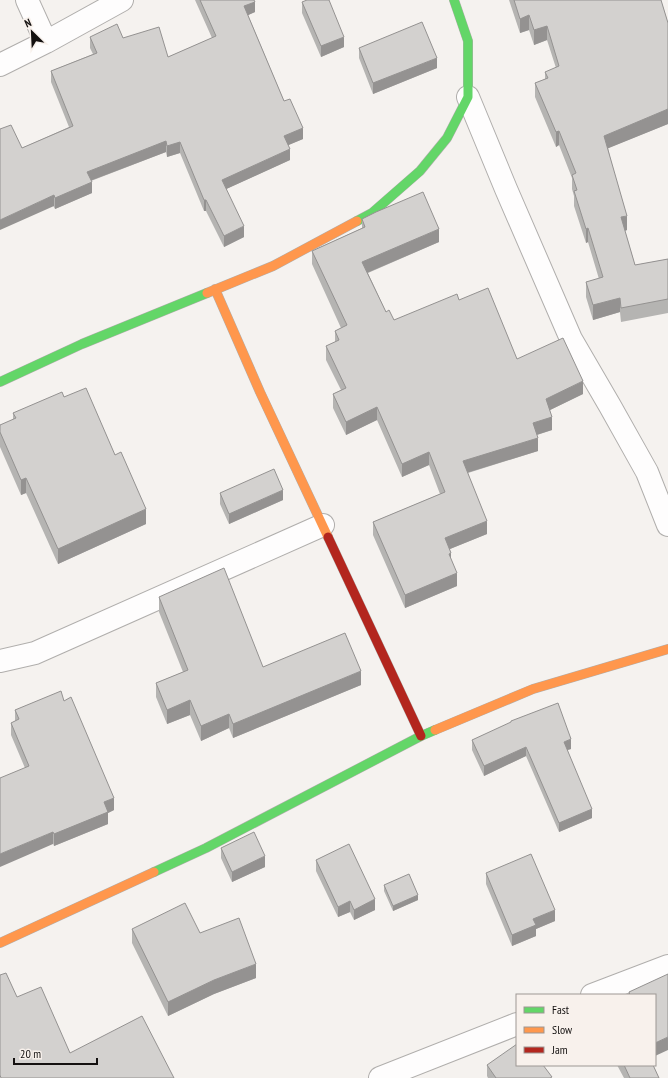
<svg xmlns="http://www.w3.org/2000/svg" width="668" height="1078" font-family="'PT Sans Narrow',sans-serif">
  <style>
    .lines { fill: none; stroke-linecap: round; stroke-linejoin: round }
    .street-casing { stroke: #b0aeac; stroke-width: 24 }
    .fast-casing { stroke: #b0aeac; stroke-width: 10 }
    .slow-casing { stroke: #b0aeac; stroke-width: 10 }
    .jam-casing { stroke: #b0aeac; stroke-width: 10 }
    .street { stroke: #fefdfd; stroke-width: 22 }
    .fast { stroke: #63d668; stroke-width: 9 }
    .slow { stroke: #ff974d; stroke-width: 9 }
    .jam { stroke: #b3261e; stroke-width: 9 }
    .wall { fill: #b5b4b2 }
    .shaded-wall { fill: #949291 }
    .building { fill: #d3d1cf; stroke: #949291 }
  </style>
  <rect width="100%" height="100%" fill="#f5f2ef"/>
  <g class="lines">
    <defs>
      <path id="street" d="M27,0L46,42
        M0,65L46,42L122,0
        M468,97L506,189L571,339L610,406L647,472L668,525
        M0,661L35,653L323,525
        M592,995L668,966
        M380,1078L517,1024"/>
      <path id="fast" d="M357,221L372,213L420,171L447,138L468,97V41L454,0
        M0,382L82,344L207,293
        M154,872L206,848L421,736L435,730"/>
      <path id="slow" d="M215,289L260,392L328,537
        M207,293L273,266L357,221
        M435,730L533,689L668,649
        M0,943L154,872"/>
      <path id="jam" d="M328,537L421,736"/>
    </defs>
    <!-- street casing -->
    <use href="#street" class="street-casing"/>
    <!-- fast casing -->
    <use href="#fast" class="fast-casing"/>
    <!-- slow casing -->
    <use href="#slow" class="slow-casing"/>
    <!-- jam casing -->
    <use href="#jam" class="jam-casing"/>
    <!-- street -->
    <use href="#street" class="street"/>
    <!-- fast -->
    <use href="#fast" class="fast"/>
    <!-- slow -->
    <use href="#slow" class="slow"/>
    <!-- jam -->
    <use href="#jam" class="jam"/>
  </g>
  <!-- wall -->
  <path class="wall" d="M195,0H254L255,12L248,15L284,101L303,139L288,145L290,160L226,189L244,237L224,247L206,211H204L180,153L167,157L166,152L91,181L92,193L55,209L22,148L69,127L51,82V71L93,54L90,48V37L123,38L168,57L212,38Z
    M509,0H661L668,23V124L608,148L627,230L625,231L635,265L668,259V313L621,322L620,312L593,320L586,297V282L599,279L588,242L586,243L574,206V196L572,189V178L559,145L556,147L535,97V83L545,79V72L556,68L547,40L534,45L529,30L520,33Z
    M302,2L344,47L321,57L302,13Z
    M359,48L437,68L373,94L359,58Z
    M362,219L439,242L368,273L386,312L394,320L459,300L517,359L583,394L550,410L552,430L537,435L538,451L468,473L487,534L450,549L451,560L457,586L405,608L373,535V522L440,494L429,465L402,477L377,420L346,435L333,408V394L341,390L326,360V346L335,342V331L341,328L312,264V251L362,228Z
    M64,397L115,455L146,524L58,564L26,493L21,495L0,447V425L13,420V413Z
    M220,493L283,500L229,524L220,504Z
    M159,597L263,667L361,685L233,738L229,728L201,741L190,715L167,724L156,697V683L183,672L159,612Z
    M64,701L114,810L108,813V824L54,846L25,768L11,735V723L15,721V710Z
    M511,721L571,749L567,750L592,818L559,832L526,756L484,776L472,750V740L511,723Z
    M221,848L265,867L232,882L221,858Z
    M316,860L375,910L354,920L350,912L338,917L316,871Z
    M486,873L555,921L536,929V936L512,946L486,884Z
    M384,885L418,900L393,911L384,891Z
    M132,929L200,933L256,978L214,994L168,1016L132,943Z
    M487,1065L552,1078H488L487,1076Z
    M617,1065H653L659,1078H624Z"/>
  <!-- shaded-wall -->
  <path class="shaded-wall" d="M255,2V12L244,17V6Z
    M529,15V30L520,33V19Z
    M547,26V40L534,45V30Z
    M344,37V47L321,57V46Z
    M437,58V68L373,94V83Z
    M668,109V124L604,150V136Z
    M303,128V139L284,147V136Z
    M559,131V145L556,147V132Z
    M166,141V152L87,182V172Z
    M180,142V153L167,157V146Z
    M290,149V160L222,191V180Z
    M92,182V193L55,209V198Z
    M54,195V206L0,230V220Z
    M204,200H206V211H204Z
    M627,216V230L621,232V217Z
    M244,226V237L224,247V236Z
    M588,228V242L586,243V229Z
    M439,229V242L362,275V262Z
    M620,298V312L593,320V305Z
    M583,381V394L546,412V399Z
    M377,407V420L346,435V422Z
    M552,417V430L533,436V423Z
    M538,438V451L463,474V461Z
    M429,452V465L402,477V464Z
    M26,478V493L21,495V480Z
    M283,490V500L229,524V514Z
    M146,509V524L58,564V549Z
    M487,521V534L445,551V538Z
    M451,553V566L449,554Z
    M457,573V586L405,608V595Z
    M361,671V685L233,738V724Z
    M190,700V715L167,724V710Z
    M229,714V728L201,741V726Z
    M571,739V749L564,751V742Z
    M526,747V756L484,776V766Z
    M114,798V810L108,813V824L54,846V834L104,802Z
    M592,809V818L559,832V823Z
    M53,832V844L0,867V854Z
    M265,856V867L232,882V872Z
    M418,895V900L393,911V906Z
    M375,899V910L354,920V910Z
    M350,901V912L338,917V907Z
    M555,910V921L536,929V936L512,946V935L533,919Z
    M256,964V978L214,994L168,1016V1002L214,980Z
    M668,1037V1050L655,1056V1043Z"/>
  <!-- building -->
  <path class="building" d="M200,0H254L255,2L244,6L284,101L290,99L303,128L284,136L290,149L222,180L244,226L224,236L206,200H204L180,142L167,146L166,141L87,172L92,182L55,198L54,195L0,220V129L11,125L22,148L73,126L51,71L97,53L90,37L117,24L123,38L159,27L168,57L216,36Z
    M307,0H329L344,37L321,46L302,2Z
    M514,0H661L668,23V109L604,136L627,216L621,217L635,265L668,259V299L621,308L620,298L593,305L586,282L603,277L588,228L586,229L574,191L577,190L572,175L576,173L559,131L556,132L535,83L548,78L545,72L559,66L547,26L534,30L529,15L520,19Z
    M422,22L437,58L373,83L359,48Z
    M423,192L439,229L362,262L386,312L389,310L394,320L457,294L459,300L488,288L517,359L563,338L583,381L546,399L552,417L533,423L538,438L463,461L487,521L445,538L451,553L449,554L457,573L405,595L373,522L445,492L429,452L402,464L377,407L346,422L333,394L346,388L326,346L339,340L335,331L347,325L312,251L365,227L362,219L376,212Z
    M86,388L115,455L121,452L146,509L58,549L26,478L21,480L0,432V425L16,418L13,413L62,392L64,397Z
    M274,469L283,490L229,514L220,493Z
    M224,568L263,667L345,633L361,671L233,724L229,714L201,726L190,700L167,710L156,683L188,670L159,597Z
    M61,691L64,701L71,697L114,798L104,802L108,812L54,834L53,832L0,854V778L29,766L11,723L19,719L15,710Z
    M558,703L571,739L564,742L592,809L559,823L526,747L484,766L472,740L511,722V721Z
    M254,832L265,856L232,872L221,848Z
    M349,844L375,899L354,910L350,901L338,907L316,860Z
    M531,854L555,910L533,919L536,925L512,935L486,873Z
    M409,874L418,895L393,906L384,885Z
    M185,903L200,933L239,918L256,964L214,980L168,1002L132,929Z
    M6,973L17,997L41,987L70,1053L142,1016L174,1078H1L0,1075V975Z
    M668,974V1037L655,1043V995H630L629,992Z
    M517,1044V1065H543L552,1077L550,1078H496L487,1065Z
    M624,1065H653L659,1078H630Z"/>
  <!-- legend -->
  <rect x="516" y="994" width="140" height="72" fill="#f8f1ec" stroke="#9d9794"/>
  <rect x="524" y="1007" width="20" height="6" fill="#63d668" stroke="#9d9794"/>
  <text x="552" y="1014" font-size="12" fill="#141110">Fast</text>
  <rect x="524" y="1027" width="20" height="6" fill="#ff974d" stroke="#9d9794"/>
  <text x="552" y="1034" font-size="12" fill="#141110">Slow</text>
  <rect x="524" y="1047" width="20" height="6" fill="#b3261e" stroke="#9d9794"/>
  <text x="552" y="1054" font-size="12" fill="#141110">Jam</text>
  <!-- north arrow -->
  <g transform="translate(32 32) rotate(336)" stroke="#f8f1ec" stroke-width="3" paint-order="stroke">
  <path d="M0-3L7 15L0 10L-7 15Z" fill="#141110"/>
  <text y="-6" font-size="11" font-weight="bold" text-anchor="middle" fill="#141110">N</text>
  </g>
  <!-- scale -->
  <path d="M14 1058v6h83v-6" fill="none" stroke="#141110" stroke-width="2"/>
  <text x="20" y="1058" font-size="12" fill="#141110" stroke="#f8f1ec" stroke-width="3" paint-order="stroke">20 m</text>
</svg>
